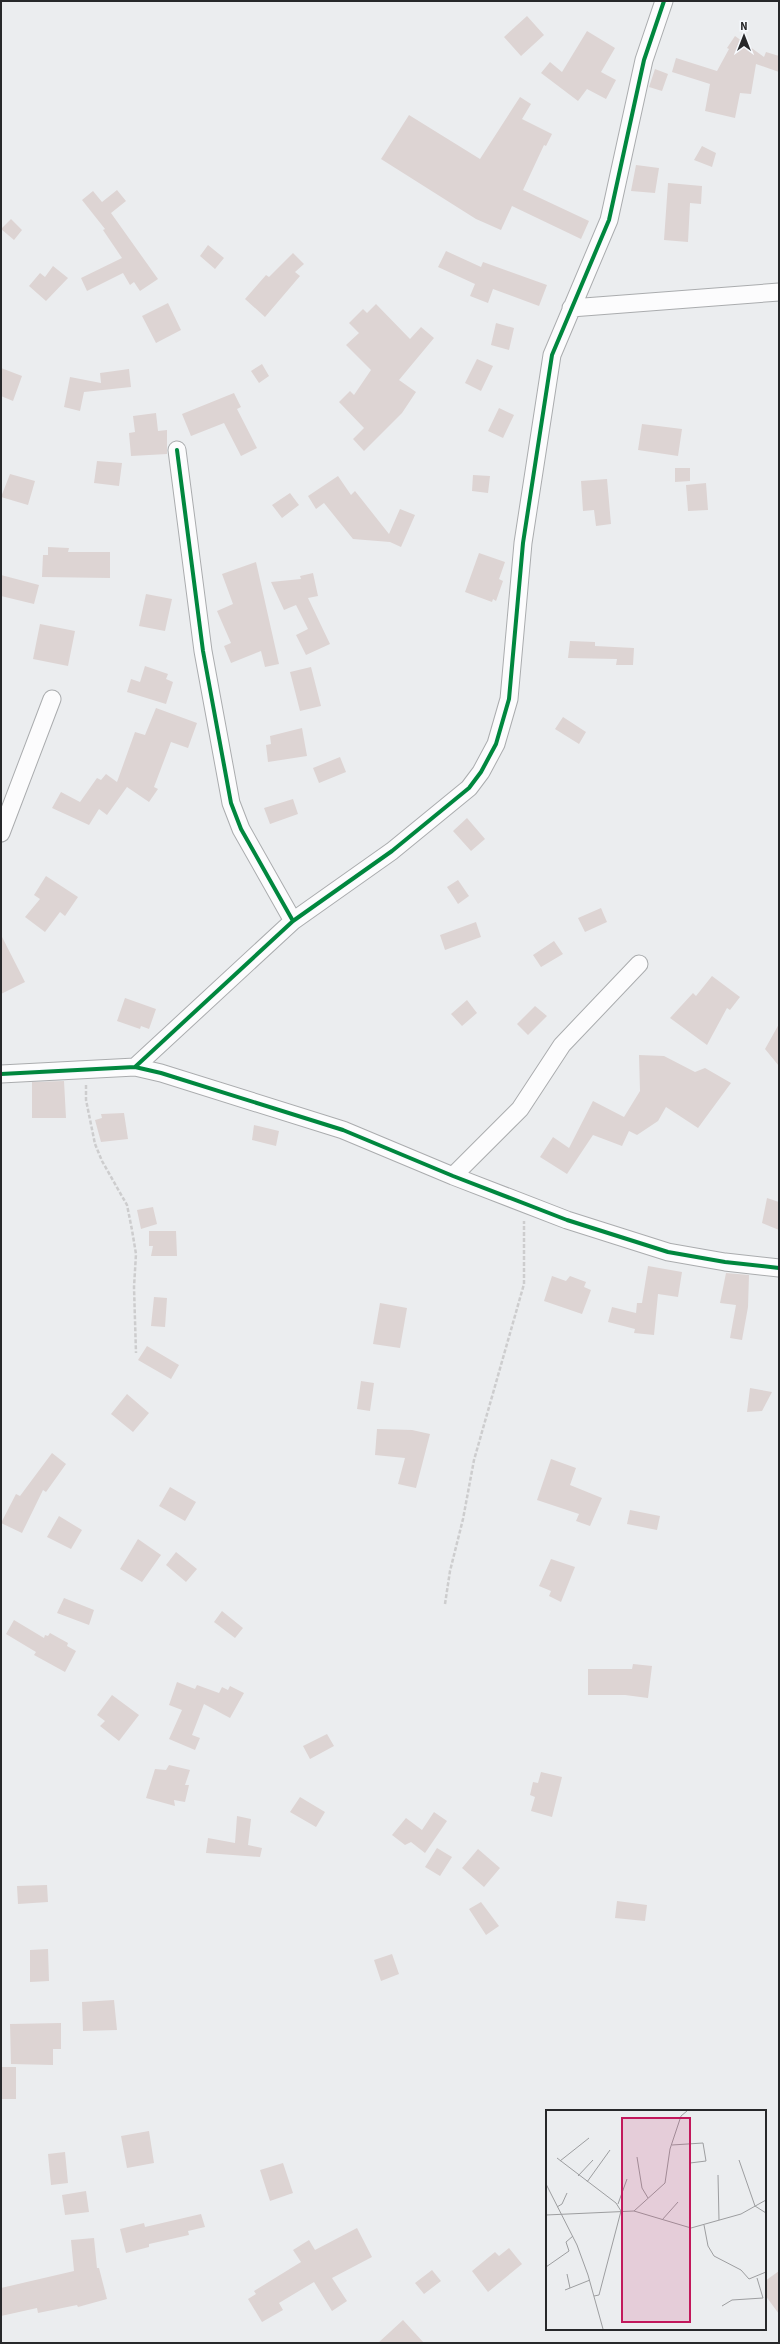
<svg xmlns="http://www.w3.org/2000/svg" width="780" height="2344" font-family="'Source Sans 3',sans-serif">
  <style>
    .building { fill: #ddd4d3 }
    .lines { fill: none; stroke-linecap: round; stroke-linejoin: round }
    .street-casing { stroke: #aaacae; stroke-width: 19 }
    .path { stroke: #cdcdce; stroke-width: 2.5; stroke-dasharray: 4 2; stroke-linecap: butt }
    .street { stroke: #fcfcfd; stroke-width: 17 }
    .cycleway-casing { stroke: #f7fafe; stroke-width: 6 }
    .cycleway { stroke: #00873e; stroke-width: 4 }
    .inset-road { fill: none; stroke: #9d9ea0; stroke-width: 1 }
    .view { fill: #c2185b; fill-opacity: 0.15; stroke: #c2185b; stroke-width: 2 }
    .inset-edge { fill: none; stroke: #27282a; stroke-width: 2 }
  </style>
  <rect width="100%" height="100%" fill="#ebedef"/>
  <!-- building -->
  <path class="building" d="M527,16L544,35L521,56L504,37Z
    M587,31L615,48L601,72L616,80L606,99L587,89L578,101L541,73L550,62L562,72Z
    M735,36L764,57L766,52L779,56V72L756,64L751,94L740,93L735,118L705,111L710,84L672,72L676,58L717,71L729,49L727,48Z
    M655,69L668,74L662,91L649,87Z
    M520,97L531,104L522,119L552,134L546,146L544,145L523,190L589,221L581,239L512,206L501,230L476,219L381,159L409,115L480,159Z
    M702,146L716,153L712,167L694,160Z
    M636,165L659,168L655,193L631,191Z
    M668,183L702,186L701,204L690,203L688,242L664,240Z
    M117,190L126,201L111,213L158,279L140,291L134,282L130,285L123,273L87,291L81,278L122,258L103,230L105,229L82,200L93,191L102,202Z
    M11,219L22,230L14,240L1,229Z
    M208,245L224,258L215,269L200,256Z
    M446,251L481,267L483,262L547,285L539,306L493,289L488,303L470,296L475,284L438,267Z
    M293,253L304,264L295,272L300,276L265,317L245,299L266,275L269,277Z
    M53,266L68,278L46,301L29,286L40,273L45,277Z
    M168,303L181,330L156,343L142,316Z
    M376,304L410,339L421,327L434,338L399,380L416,392L402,413L364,451L353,439L364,428L339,402L350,391L354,395L371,370L346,345L359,333L349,323L363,309L367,313Z
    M496,323L514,328L509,350L491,345Z
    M477,359L493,366L481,391L465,383Z
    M262,364L269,376L259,383L251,371Z
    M1,368L22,376L13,401L1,396Z
    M129,369L131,387L84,392L80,411L64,407L70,377L101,383L100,373Z
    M234,393L241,407L237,409L257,448L241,456L224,423L191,436L182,414Z
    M499,408L514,415L503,438L488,431Z
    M156,413L158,431L167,430V454L131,456L129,433L135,432L133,416Z
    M642,424L682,429L678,456L638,450Z
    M97,461L122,463L119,486L94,483Z
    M675,468H690V481L675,482Z
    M10,474L35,481L28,505L1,497Z
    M473,475L490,476L488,493L472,491Z
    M338,476L351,495L355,491L389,534L400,509L415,515L401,547L390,542L353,539L324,503L316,509L308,496Z
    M607,479L611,524L596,526L594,510L583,511L581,481Z
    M706,483L708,510L688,511L686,485Z
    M290,493L299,505L282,518L272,505Z
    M48,547L69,548L68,552H110V578L42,577L43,555H48Z
    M479,553L505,562L499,579L503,581L496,601L493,599L492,602L465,592Z
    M256,562L279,664L265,667L261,651L231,663L224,646L231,643L217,611L233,604L222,574Z
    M313,573L318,596L308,598L330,644L306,655L296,635L308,629L296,605L284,610L271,582L301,579L300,576Z
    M1,575L39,585L34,604L1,596Z
    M146,594L172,599L165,631L139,626Z
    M40,624L75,631L68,666L33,659Z
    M570,641L595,642V646L634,648L633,665H616L617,659L568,658Z
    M145,666L168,674L166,679L173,682L166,704L127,692L131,679L140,682Z
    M311,667L321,706L300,711L290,672Z
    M156,708L197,723L188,748L171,742L154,787L158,789L149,802L127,787L107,815L99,809L89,825L52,808L61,792L80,802L97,778L101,780L106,774L117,782L135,732L145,735Z
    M563,717L586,732L579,744L555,729Z
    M302,728L307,756L268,762L266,745L271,744L270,736Z
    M340,757L346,772L319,783L313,768Z
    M293,799L298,814L270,824L264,808Z
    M467,818L485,839L471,851L453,831Z
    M46,876L78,897L65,916L60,912L45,932L25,917L40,899L34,895Z
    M458,880L469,896L458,904L447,887Z
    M601,908L607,922L585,932L578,918Z
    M476,922L481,937L445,950L440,935Z
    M1,935L25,982L1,994Z
    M554,941L563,954L541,967L533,955Z
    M712,976L740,997L730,1010L727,1008L707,1045L670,1018L693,993L696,996Z
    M125,998L156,1009L149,1029L141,1026L140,1029L117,1021Z
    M467,1000L477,1013L462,1026L451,1014Z
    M535,1006L547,1016L528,1035L517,1024Z
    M779,1024V1066L765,1049Z
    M639,1055L664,1056L695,1072L705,1068L731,1083L698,1128L666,1107L658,1121L637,1135L629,1131L622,1146L593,1135L567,1174L540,1157L553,1137L569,1148L593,1101L624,1117L640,1091Z
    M64,1081L66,1118H32V1082Z
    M124,1113L128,1139L101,1142L95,1120L102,1118L101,1114Z
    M254,1125L279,1131L276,1146L252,1140Z
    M767,1198L779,1202V1230L762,1223Z
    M153,1207L157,1224L141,1229L137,1210Z
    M149,1231H176L177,1256H151L153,1246H149Z
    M648,1266L682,1272L678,1297L658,1294L654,1335L634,1333L635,1329L608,1322L612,1307L636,1313L637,1303H642Z
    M726,1273L749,1275L748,1307L742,1340L730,1338L736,1305L720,1303Z
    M552,1276L566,1281L570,1276L586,1282L584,1287L591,1290L582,1314L544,1301Z
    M154,1297L167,1298L165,1327L151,1326Z
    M380,1303L407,1308L400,1348L373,1344Z
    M147,1346L179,1365L171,1379L138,1360Z
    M361,1381L374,1383L370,1411L357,1409Z
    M750,1388L772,1392L762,1411L747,1412Z
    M127,1394L149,1413L133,1432L111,1414Z
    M377,1429L412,1430L430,1434L416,1488L398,1484L405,1458L375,1455Z
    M52,1453L66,1464L46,1492L43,1490L22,1533L1,1523L16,1494L20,1496Z
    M551,1459L576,1468L570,1485L602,1498L590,1526L576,1521L579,1514L537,1500Z
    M170,1487L196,1502L185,1521L159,1506Z
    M630,1510L660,1516L657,1530L627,1524Z
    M59,1516L82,1530L71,1549L47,1537Z
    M138,1539L161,1555L142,1582L120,1569Z
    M176,1552L197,1569L186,1582L166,1565Z
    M551,1559L575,1567L561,1602L549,1596L551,1591L539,1586Z
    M64,1598L94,1610L89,1625L57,1613Z
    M222,1611L243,1628L235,1638L214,1622Z
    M14,1620L44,1638L45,1635L48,1636L50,1633L68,1643L67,1646L76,1651L65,1672L34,1655L36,1652L6,1634Z
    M633,1664L652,1666L648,1698L625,1695H588V1669H632Z
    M177,1682L195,1689L197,1685L219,1693L222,1687L228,1690L230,1686L244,1693L230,1718L204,1704L192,1735L200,1738L195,1750L169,1739L182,1710L169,1705Z
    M112,1695L139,1715L119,1741L100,1726L105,1721L97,1715Z
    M327,1734L334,1746L310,1759L303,1746Z
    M169,1765L190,1770L185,1785H189L185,1802L174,1800L175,1806L146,1798L155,1769L166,1770Z
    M541,1772L562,1777L552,1817L531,1811L535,1797L530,1795L533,1782L538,1783Z
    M300,1797L325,1812L316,1827L290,1812Z
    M434,1812L447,1821L425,1853L411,1842L405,1845L392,1835L406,1818L422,1830Z
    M237,1816L251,1819L248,1845L262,1848L260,1857L206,1853L208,1838L235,1843Z
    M437,1848L452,1857L440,1876L425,1867Z
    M478,1849L500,1868L484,1887L462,1868Z
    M47,1885L48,1902L18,1904L17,1886Z
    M617,1901L647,1905L645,1921L615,1918Z
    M481,1902L499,1926L486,1935L469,1909Z
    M48,1949L49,1981L30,1982V1950Z
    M392,1954L399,1974L381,1981L374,1960Z
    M114,2000L117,2030L83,2031L82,2002Z
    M61,2023V2049H53V2065L11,2064L10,2024Z
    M1,2067H16V2099H1Z
    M149,2131L154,2163L127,2168L121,2136Z
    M65,2152L68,2183L51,2185L48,2154Z
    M283,2163L293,2193L270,2201L260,2170Z
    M86,2191L89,2212L65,2215L62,2195Z
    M201,2214L205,2227L188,2231L189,2235L149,2244V2247L126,2253L120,2229L144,2223L145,2227Z
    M357,2228L372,2257L332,2278L347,2301L332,2311L314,2282L279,2303L283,2310L262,2322L248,2299L256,2294L254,2291L301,2262L293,2250L309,2240L315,2250Z
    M94,2238L97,2268H99L107,2299L78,2307L77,2305L38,2313L37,2308L1,2316V2288L74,2271L71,2240Z
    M509,2248L522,2264L488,2292L472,2271L495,2252L499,2256Z
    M432,2270L441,2281L424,2294L415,2283Z
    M779,2271V2314L765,2295V2281Z
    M403,2320L424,2343H378Z"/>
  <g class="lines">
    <defs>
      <path id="street" d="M571,308L779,292
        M177,450L203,651L231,803L241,829L293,921
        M1,833L52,699
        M135,1067L293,921L392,851L469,788L481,772L496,744L509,699L523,543L552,355L609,220L644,60L664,1
        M1,1074L135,1067L161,1073L343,1130L453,1176L567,1220L668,1252L725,1262L779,1268
        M453,1176L520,1109L562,1045L639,964"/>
    </defs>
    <!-- street casing -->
    <use href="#street" class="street-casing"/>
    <!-- path -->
    <path class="path" d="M86,1085V1100L95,1144L102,1161L127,1205L132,1230L136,1254L134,1287L136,1353
      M445,1604L450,1571L463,1519L474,1460L524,1284V1221"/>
    <!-- street -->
    <use href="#street" class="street"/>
    <defs>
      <path id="cycleway" d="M177,450L203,651L231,803L241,829L293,921
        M135,1067L293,921L392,851L469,788L481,772L496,744L509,699L523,543L552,355L609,220L644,60L664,1
        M1,1074L135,1067L161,1073L343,1130L453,1176L567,1220L668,1252L725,1262L779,1268"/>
    </defs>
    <!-- cycleway casing -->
    <use href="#cycleway" class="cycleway-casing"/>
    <!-- cycleway -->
    <use href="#cycleway" class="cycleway"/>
  </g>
  <!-- overview -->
  <g transform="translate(546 2110)">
    <rect width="220" height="220" fill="#ebedef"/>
    <path class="inset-road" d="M126,35L157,33L160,51L144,53M91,47L96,78L102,88M11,48L70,93L75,101L53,185L48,186M193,50L209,96L220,103M14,51L43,28M172,65L173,110M32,66L47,50M41,72L64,40M0,74L31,135L42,165L57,219M72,94L81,69M11,97L16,94L21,83M88,101L119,73L124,39L135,6L141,1M0,105L88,101L145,118L195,104L220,90M116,110L132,92M158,115L162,136L168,146L195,160L203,169L220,162M0,157L23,141L20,132L27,126M21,164L24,178M19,180L44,170M176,196L186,190L217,188L211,168"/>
    <path class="view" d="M76,8H144V212H76Z"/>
    <rect width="220" height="220" class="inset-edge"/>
  </g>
  <!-- border -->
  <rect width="780" height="2344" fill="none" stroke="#27282a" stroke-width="4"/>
  <!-- north arrow -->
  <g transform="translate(744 36)" stroke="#f7fafe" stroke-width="3" paint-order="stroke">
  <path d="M0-3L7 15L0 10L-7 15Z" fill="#27282a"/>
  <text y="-6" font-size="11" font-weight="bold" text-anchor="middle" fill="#27282a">N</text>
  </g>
</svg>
